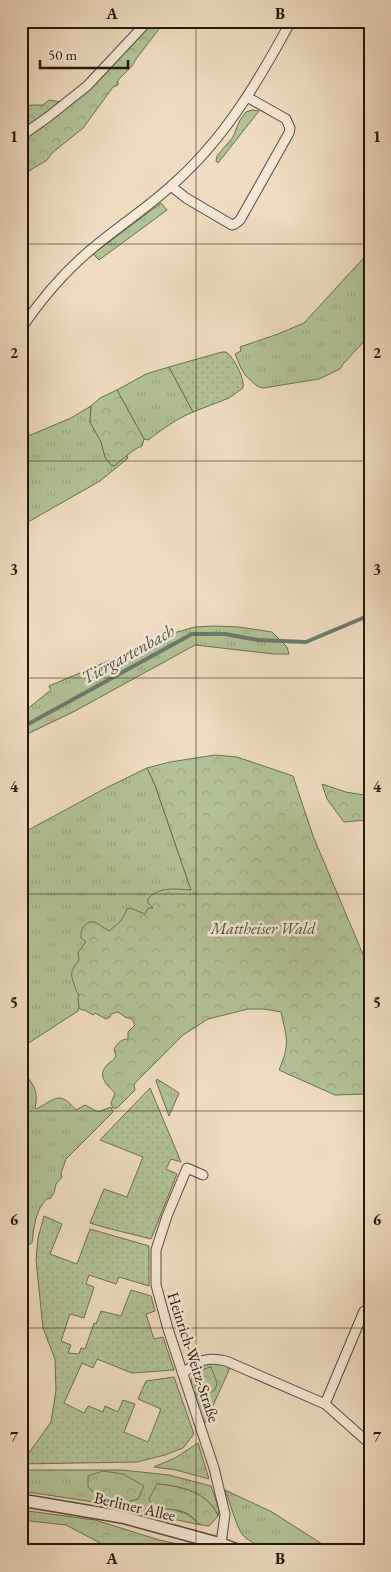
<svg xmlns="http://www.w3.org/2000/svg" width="391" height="1572" font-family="'EB Garamond',serif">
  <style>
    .grass { fill: url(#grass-tufts); stroke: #6c6e52 }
    .forest { fill: url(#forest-crowns); stroke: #6c6e52 }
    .garden { fill: url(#garden-dots); stroke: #6c6e52 }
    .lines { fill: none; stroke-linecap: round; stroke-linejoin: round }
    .stream { stroke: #6b7b6d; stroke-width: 4 }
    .minor-casing { stroke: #574a3a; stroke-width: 11 }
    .tertiary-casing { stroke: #574a3a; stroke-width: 14 }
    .minor { stroke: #f5e8d7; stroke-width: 9 }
    .tertiary { stroke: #f5e8d7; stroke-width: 11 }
    .grid { fill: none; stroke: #24190d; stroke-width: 1; stroke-opacity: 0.55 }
    .labels { text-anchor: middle; stroke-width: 5; stroke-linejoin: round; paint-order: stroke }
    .park-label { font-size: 16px; font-style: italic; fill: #4f4c37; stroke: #f5e8d7 }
    .street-label { font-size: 16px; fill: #24190d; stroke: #f5e8d7 }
    .water-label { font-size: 18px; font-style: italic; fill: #4e5245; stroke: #f5e8d7 }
    .neatline { fill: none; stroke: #24190d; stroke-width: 2 }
    .grid-label { font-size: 16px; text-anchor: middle; font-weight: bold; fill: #24190d }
  </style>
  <defs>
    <pattern id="grass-tufts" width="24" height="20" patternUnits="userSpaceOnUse" patternTransform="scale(1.25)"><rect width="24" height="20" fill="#b3c298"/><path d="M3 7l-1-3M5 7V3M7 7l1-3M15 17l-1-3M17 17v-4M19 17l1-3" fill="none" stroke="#9aa682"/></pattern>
    <pattern id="forest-crowns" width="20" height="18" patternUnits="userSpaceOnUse" patternTransform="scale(1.25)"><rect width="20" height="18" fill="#b3c298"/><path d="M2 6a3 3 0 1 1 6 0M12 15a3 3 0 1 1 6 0" fill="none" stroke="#9aa682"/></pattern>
    <pattern id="garden-dots" width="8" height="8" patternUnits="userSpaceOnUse" patternTransform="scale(1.25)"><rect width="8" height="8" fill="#b3c298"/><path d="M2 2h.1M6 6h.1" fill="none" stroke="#9aa682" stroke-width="1.8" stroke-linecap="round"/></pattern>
  </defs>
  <rect width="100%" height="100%" fill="#efdcc2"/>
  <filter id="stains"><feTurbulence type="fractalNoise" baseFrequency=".004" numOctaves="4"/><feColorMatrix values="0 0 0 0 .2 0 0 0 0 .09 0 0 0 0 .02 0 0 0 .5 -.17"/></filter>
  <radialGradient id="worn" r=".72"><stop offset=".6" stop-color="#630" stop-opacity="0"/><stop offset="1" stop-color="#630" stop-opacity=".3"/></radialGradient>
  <!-- grass -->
  <path class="grass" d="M252,110L259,111L218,163L216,161L217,156L233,137L240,120L246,112Z
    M161,203L167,210L99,260L93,254Z
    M370,251V335L343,364L340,369L319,379L263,388L257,386L246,376L241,368L235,354L241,351L240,347L278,334L304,323Z
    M169,367L193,412C176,419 163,429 148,440L144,439L117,390L146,374Z
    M91,406L90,422L101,442L105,457L111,465L125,455L128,456L127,459L100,481L21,526V439L71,418Z
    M214,626L239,627L272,632L287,647L289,654H274L195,645L75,711L21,737V714L51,690L49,686L177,632L195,627Z
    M147,768L155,785L191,890L109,933L89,940L76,980L80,1003L78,1011L21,1048V834L104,789Z
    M21,1076L23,1080L28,1078C36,1088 38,1096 35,1108L36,1109C56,1099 59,1090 76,1110L85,1105L98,1112L111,1107L113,1112L66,1159L61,1173L62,1177L56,1184L54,1193L50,1199L48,1198C35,1209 34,1228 32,1243L28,1245L21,1239L23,1234L21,1229Z
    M157,1079L179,1093L169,1116L156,1081Z
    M211,1362H217L230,1368L204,1425C199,1409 181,1378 200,1366C203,1364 208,1363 211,1362Z
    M198,1443L209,1479L176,1470L154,1467L175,1458Z
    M21,1470H122L169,1475L211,1486L219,1509L218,1516C208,1492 181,1486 157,1484L171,1509L187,1514L201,1525L87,1501L21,1491Z
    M225,1490L272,1512L333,1551C310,1551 257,1554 242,1534C237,1528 229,1500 225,1490Z"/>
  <!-- forest -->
  <path class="forest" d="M153,21H165L136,59L132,66L118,80V85L113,87L83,128L52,153L47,160L21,176V109L31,105H43L49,100L61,102L89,85L95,83L102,77L106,70L119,55L132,45L133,42Z
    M117,390L144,439L142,446C131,450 124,459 114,466L111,465L105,457L101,442L90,422L91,406L100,398Z
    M215,755L237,757L293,776L313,836L367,964L370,963V1099L364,1094L335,1095L279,1070C290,1044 287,1039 281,1012L264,1009H248L208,1019L183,1035L136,1082L134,1085L135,1090L117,1108H113L111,1103L115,1093C106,1085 97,1075 107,1065C111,1061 114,1060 116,1056L114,1049C118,1043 121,1039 128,1039V1032L135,1025L132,1019L125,1017L118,1012L111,1014L110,1017L106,1019L95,1013L93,1015L85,1010H82L79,1008L78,998L79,995C74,988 78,995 75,987C70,973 70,972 79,960L78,952L86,942L81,938C80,931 83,925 90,922H95L109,931C120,922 121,923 127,909L130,908L145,914L148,908H153L148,903V899C159,886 176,889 191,890L155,785L147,768L170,762Z
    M322,784L346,792L370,796V823L366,820L344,822L327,799Z
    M211,1367L217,1383L215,1390L207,1394C200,1389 199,1382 198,1374L204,1369Z
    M103,1471L123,1474L144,1486L138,1499L127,1502L103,1501L88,1487V1476Z
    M157,1484C181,1486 208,1492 218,1516L209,1526C195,1525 198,1520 188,1514C177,1508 166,1509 154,1510L149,1499Z
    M21,1510L95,1520L159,1540L211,1551H109L100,1543L66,1525L21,1520Z"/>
  <!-- garden -->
  <path class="garden" d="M222,352H226C234,357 245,379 243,388L229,398L193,412L169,367Z
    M150,1088L181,1162L171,1159L166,1169L177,1174L151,1239L103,1227L90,1223L104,1189L127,1197L143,1157L100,1140Z
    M44,1216L62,1224L50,1254L77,1264L90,1229L149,1246V1286L119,1277L116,1284L89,1275L86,1284L94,1287L84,1318L70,1314L61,1341L71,1345L68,1353L79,1354L81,1348L85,1349L94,1323L96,1324L101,1311L121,1316L131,1290L151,1296L155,1311L146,1314L154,1339L163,1337L174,1370L132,1373L97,1359L93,1368L82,1363L64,1403L84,1413L88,1406L103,1412L105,1406L118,1412L123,1400L135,1404L124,1432L148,1442L161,1409L138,1399L146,1381L174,1377L194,1434L183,1448L165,1455L137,1462L21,1464L51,1422L56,1390L55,1359L43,1328L36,1260L38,1238Z"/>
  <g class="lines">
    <!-- stream -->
    <path class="stream" d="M21,728L192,634H225L258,640L306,642L370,615"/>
    <defs>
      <path id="minor" d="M21,136L48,117L87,86L148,21
        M171,186L186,198L232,225L235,224L240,220L289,133L290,128L286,119L247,97
        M21,329C41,299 66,270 94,247C119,226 147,208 171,186C224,140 258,82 291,21
        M203,1175L187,1168L167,1216L156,1250V1285L168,1329L214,1468L225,1514L221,1544
        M183,1373C199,1361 205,1356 226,1361L325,1404L370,1444
        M325,1404L364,1311L370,1313"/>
      <path id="tertiary" d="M21,1500L122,1517L221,1544L240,1551"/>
    </defs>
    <!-- minor casing -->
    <use href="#minor" class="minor-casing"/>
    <!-- tertiary casing -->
    <use href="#tertiary" class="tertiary-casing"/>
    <!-- minor -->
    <use href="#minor" class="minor"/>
    <!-- tertiary -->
    <use href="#tertiary" class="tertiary"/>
  </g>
  <!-- grid -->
  <path class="grid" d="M196,21V1551M21,244H370M21,461H370M21,678H370M21,894H370M21,1111H370M21,1328H370"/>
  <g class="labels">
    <!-- park labels -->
    <g class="park-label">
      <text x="263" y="934">Mattheiser Wald</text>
    </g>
    <!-- street labels -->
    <g class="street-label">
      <text transform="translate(194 1357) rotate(72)" y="6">Heinrich-Weitz-Straße</text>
      <text transform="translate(135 1506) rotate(13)" y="6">Berliner Allee</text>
    </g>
    <!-- water labels -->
    <g class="water-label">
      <text transform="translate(128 654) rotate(-29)" y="6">Tiergartenbach</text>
    </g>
  </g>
  <!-- margin -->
  <rect width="391" height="1572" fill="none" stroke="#efdcc2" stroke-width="55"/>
  <!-- scale -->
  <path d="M40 60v8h88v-8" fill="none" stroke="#24190d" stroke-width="2.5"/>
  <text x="48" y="60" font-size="15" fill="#24190d" stroke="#f5e8d7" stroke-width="4" paint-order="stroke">50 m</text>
  <rect x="28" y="28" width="336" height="1516" class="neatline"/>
  <g class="grid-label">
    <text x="112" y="19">A</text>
    <text x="280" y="19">B</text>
    <text x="14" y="142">1</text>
    <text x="377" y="142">1</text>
    <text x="14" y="358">2</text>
    <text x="377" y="358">2</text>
    <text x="14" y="575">3</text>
    <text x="377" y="575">3</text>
    <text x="14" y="792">4</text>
    <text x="377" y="792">4</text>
    <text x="14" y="1008">5</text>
    <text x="377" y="1008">5</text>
    <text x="14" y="1225">6</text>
    <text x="377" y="1225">6</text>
    <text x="14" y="1442">7</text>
    <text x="377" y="1442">7</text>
    <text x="112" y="1564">A</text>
    <text x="280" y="1564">B</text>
  </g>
  <rect width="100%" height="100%" filter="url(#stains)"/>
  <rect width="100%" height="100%" fill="url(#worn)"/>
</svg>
